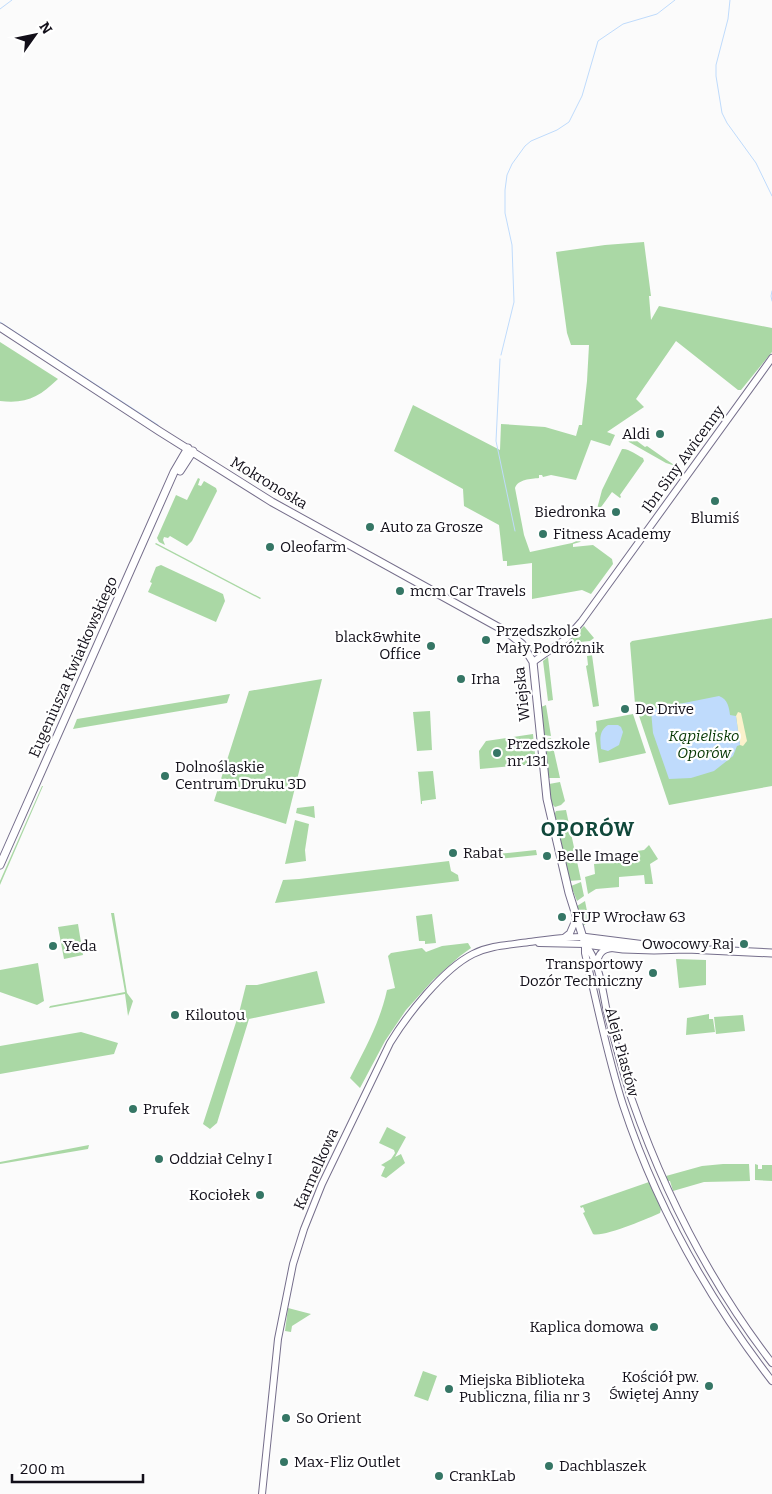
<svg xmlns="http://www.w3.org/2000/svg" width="772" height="1494" font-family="Bitter,serif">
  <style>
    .green { fill: #aad8a5 }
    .sand { fill: #fcf2cc }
    .water { fill: #bfdbfc }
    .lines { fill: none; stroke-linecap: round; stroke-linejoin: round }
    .stream { stroke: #bfdbfc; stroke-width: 1 }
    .tertiary-casing { stroke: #756e8b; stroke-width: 8 }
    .secondary-casing { stroke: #756e8b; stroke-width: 9 }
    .tertiary { stroke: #fff; stroke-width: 6 }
    .secondary { stroke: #fff; stroke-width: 7 }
    .poi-dot { fill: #357665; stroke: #fff; stroke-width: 2 }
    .labels { text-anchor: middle; stroke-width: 4.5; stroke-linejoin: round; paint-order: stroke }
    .poi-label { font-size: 15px; fill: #120f19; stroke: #fff; text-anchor: start }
    .street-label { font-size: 15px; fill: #120f19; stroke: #fff }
    .park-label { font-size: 15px; font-style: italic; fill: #043601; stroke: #fff }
    .district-label { font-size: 20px; font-weight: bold; letter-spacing: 1px; fill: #11483b; stroke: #fff }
  </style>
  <rect width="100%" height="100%" fill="#fbfbfb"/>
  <!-- green -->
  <path class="green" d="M644,242L651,296H649L651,320L659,306L772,328V352L741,390H738L676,341L636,399L644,407L607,432L615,435L610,446L591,440L576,480L551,475L543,477L542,475H539V478C531,479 518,479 515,488L524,535L530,552L572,543L583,538L580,542L573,544V547L593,545L612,559L613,564L591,594L582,590L532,599V563L507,566V561H503L499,525L464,506L463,489L394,451L413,405L500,450L501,424L545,427L576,436L579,425H582L587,381L589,345H571L567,333L556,252L605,245Z
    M0,342L58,379C39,397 27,404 0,401Z
    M633,434L637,437V441L645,447L647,446L674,465L676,463L679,465V467L666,463L629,442L627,438L629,435Z
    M622,449C628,448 637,455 643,458L644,461L620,495L621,497L620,498L612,492L599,510L597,509L602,490Z
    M198,478L200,479L198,485L201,486L204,481L216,488L217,491L192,541L187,546L170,536L168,538L164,537L163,540L165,545L159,542L157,538L176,495L187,500Z
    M156,543L261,598L260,599L155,544Z
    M161,565L223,594L225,601L216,622L148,592L152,583L150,582L156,567Z
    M772,618V786L669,805L635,704L630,643L632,641Z
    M584,626L594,638L590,641L570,643V640Z
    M592,655L599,706L593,707L586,666L588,665L587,656Z
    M548,657L553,700L548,701L543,661Z
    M322,679L286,824L214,801L249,691Z
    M230,694L227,703L73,729L77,719Z
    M546,705L551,736L543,735L541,707Z
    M430,711L432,750L417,751L413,712Z
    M633,714L646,753L599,763L595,733L597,731L596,721Z
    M533,734L536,764L480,769L479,751L486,741Z
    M551,738L560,778H547L544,742L546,739Z
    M433,771L436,799L422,801V804H421L418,772H415Z
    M560,782L565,801L561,805L555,807L550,802L549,784Z
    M42,786H43L0,885V881Z
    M314,806L315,818L296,813L297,808Z
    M566,810L581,880L569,881L554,815L556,811Z
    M295,820L309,824L305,850L306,861L285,864Z
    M649,845L658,859L650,864L653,884H645L644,875L619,877V887L596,889L588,894L585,877L595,874L594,864L613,862L621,859L623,863L638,861L637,851L644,850Z
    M536,850L537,855L489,860L488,855Z
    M449,861L451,871L458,875L459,881L275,903L283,880L299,879Z
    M581,882L584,896L577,901L571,886Z
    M585,901L589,921L582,927L577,906Z
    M111,913H114L127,993L133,1001L128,1016L125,994L49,1008L50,1006L125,992Z
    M432,914L436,943L425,944V941H419L416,916Z
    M78,924L83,955L64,959L58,927Z
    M468,943L471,948L460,956L433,980L406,1010L385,1041L360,1088L350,1078C365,1049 380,1022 387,990L395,988L388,956L391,953L422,948L426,952L442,946Z
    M676,959L706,960V985L679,988Z
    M38,963L44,1001L37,1005L0,992V970Z
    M317,971L325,1003L249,1019L217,1123L210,1129L203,1124L239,1013L246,985H257Z
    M709,1014V1019H713L715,1032L686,1035L687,1018Z
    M743,1015L745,1031L716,1034L714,1017Z
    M81,1032L118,1043L114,1054L0,1074V1046Z
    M387,1127L406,1137L395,1157L401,1154L405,1163L386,1178L381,1176L385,1167L381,1165L391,1159L395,1153L394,1150L379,1143Z
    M89,1145L88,1149L0,1164V1162Z
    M723,1164H749L750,1181L704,1182L673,1191L670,1181H668L666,1176L702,1166Z
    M755,1164L758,1165V1169H762V1165H772V1181L755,1180Z
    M649,1182L661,1209L660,1213C649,1218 602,1238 593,1234L583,1213L585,1212L583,1207L581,1208L580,1206Z
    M288,1308L311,1314L292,1326L291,1332L285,1331Z
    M423,1371L437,1376L428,1401L414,1396Z"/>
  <!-- sand -->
  <path class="sand" d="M738,712L741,713L747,741L743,746L740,745L736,716Z"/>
  <!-- water -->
  <path class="water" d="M719,696C728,699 729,708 730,715L736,716L740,745L737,746L733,756L714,771L691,778L669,779L653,733L651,711L654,709Z
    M608,725H618L621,727L623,732L619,745L608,751L601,749C600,739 599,731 608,725Z"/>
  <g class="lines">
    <!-- stream -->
    <path class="stream" d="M730,0L728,19L716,65V76L722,113L727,123L756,163L772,196
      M0,9L12,0
      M772,291L771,296L772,301
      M0,322L158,425
      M501,355L514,302L512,245L505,213V190L507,175L512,164L525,146L531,141L557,130L569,122L582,96L598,41L623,24L657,14L675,0
      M500,359L496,441L515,531"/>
    <defs>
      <path id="tertiary" d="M533,662L567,638L581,622L772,358
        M565,937L570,933L576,919
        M539,943L585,944
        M585,944V953C597,1004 607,1055 623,1105C656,1205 708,1298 772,1381
        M585,944C600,963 602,989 607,1012C615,1041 622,1071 632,1100C665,1194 711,1284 772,1363
        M597,964C598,954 602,949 612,948
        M262,1494L278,1339L293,1264L304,1229L322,1184L390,1043C407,1015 443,969 473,954C491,945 510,945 529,942C547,940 564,937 582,937"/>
      <path id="secondary" d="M0,327L159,431L272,502L507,632L522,644L533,662L547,799L569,893L585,944L623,949L654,950L687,949L772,953
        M180,471L193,451
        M0,865L174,472L188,448
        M582,937L661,947"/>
    </defs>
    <!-- tertiary casing -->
    <use href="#tertiary" class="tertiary-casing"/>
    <!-- secondary casing -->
    <use href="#secondary" class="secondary-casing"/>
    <!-- tertiary -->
    <use href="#tertiary" class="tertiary"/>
    <!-- secondary -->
    <use href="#secondary" class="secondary"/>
  </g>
  <!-- markers -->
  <g class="poi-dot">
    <circle cx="660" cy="434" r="5"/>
    <circle cx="715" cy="501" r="5"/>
    <circle cx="616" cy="512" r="5"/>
    <circle cx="370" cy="527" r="5"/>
    <circle cx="543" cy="534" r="5"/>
    <circle cx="270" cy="547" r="5"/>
    <circle cx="400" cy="591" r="5"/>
    <circle cx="486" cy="640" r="5"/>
    <circle cx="431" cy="646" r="5"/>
    <circle cx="461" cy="679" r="5"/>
    <circle cx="625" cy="709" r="5"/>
    <circle cx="497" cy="753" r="5"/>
    <circle cx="165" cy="776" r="5"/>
    <circle cx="453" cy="853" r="5"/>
    <circle cx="547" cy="856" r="5"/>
    <circle cx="562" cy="917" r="5"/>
    <circle cx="744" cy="944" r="5"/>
    <circle cx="53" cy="946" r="5"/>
    <circle cx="653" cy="973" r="5"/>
    <circle cx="175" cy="1015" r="5"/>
    <circle cx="133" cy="1109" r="5"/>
    <circle cx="159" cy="1159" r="5"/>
    <circle cx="260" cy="1195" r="5"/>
    <circle cx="654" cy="1327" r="5"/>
    <circle cx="709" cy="1386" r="5"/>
    <circle cx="449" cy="1389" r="5"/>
    <circle cx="286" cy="1418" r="5"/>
    <circle cx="284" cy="1462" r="5"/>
    <circle cx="549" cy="1466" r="5"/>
    <circle cx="439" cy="1476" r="5"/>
  </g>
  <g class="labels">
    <!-- poi labels -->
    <g class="poi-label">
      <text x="650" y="439" text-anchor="end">Aldi</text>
      <text x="606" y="517" text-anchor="end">Biedronka</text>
      <text x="715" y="523" text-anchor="middle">Blumiś</text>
      <text x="380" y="532">Auto za Grosze</text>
      <text x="553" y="539">Fitness Academy</text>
      <text x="280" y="552">Oleofarm</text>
      <text x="410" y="596">mcm Car Travels</text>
      <text x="496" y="636">Przedszkole<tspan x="496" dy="17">Mały Podróżnik</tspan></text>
      <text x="421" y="642" text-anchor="end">black&amp;white<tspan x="421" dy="17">Office</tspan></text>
      <text x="471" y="684">Irha</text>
      <text x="635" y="714">De Drive</text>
      <text x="507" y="749">Przedszkole<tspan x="507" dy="17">nr 131</tspan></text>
      <text x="175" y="772">Dolnośląskie<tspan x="175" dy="17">Centrum Druku 3D</tspan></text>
      <text x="463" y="858">Rabat</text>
      <text x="557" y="861">Belle Image</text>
      <text x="572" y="922">FUP Wrocław 63</text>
      <text x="734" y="949" text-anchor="end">Owocowy Raj</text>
      <text x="63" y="951">Yeda</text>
      <text x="643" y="969" text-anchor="end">Transportowy<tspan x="643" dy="17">Dozór Techniczny</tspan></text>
      <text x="185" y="1020">Kiloutou</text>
      <text x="143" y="1114">Prufek</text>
      <text x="169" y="1164">Oddział Celny I</text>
      <text x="250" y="1200" text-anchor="end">Kociołek</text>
      <text x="644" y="1332" text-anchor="end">Kaplica domowa</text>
      <text x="699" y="1382" text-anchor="end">Kościół pw.<tspan x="699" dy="17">Świętej Anny</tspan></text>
      <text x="459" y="1385">Miejska Biblioteka<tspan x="459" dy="17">Publiczna, filia nr 3</tspan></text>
      <text x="296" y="1423">So Orient</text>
      <text x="294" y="1467">Max-Fliz Outlet</text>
      <text x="559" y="1471">Dachblaszek</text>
      <text x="449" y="1481">CrankLab</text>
    </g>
    <!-- street labels -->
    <g class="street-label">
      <text transform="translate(683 459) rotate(-54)" y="5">Ibn Siny Awicenny</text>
      <text transform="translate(269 483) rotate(31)" y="5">Mokronoska</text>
      <text transform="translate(73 667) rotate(-66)" y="5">Eugeniusza Kwiatkowskiego</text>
      <text transform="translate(522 694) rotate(-96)" y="5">Wiejska</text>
      <text transform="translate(622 1052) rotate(75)" y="5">Aleja Piastów</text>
      <text transform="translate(316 1169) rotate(-66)" y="5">Karmelkowa</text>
    </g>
    <!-- park labels -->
    <g class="park-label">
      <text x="704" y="741">Kąpielisko<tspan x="704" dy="17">Oporów</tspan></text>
    </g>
    <!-- district labels -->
    <g class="district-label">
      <text x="588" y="836">OPORÓW</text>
    </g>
  </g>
  <!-- north arrow -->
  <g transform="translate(35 35) rotate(57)" stroke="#ffffff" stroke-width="4" paint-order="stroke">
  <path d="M0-4L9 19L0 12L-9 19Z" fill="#120f19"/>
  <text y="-8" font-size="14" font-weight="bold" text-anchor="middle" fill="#120f19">N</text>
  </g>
  <!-- scale -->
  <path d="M12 1474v8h131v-8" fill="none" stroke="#120f19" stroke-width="2.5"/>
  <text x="20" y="1474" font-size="15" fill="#120f19" stroke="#ffffff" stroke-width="4" paint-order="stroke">200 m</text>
</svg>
